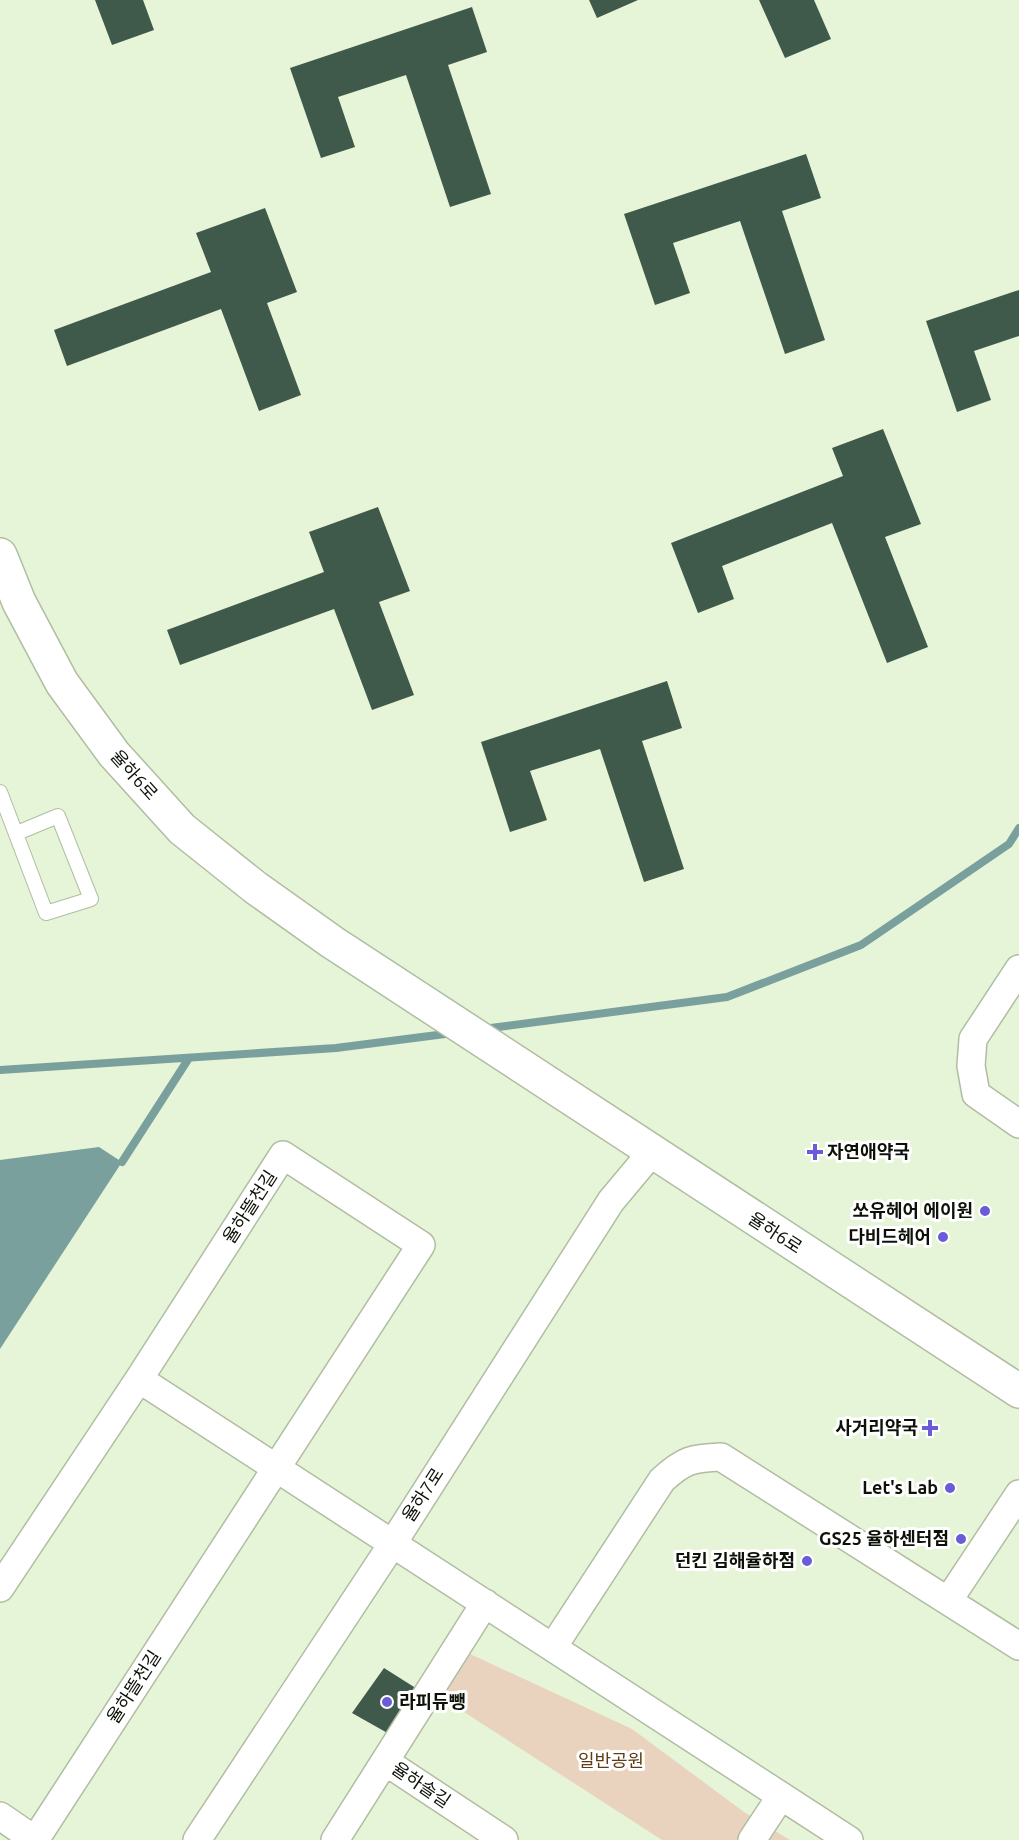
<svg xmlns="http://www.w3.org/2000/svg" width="1019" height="1840" font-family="Ubuntu,'Noto Sans KR',sans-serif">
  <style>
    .green { fill: #e9d3bf }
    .water { fill: #7aa09d }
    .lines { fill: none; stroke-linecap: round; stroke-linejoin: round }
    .stream { stroke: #7aa09d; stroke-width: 8 }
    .building { fill: #3f5a4a }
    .service-casing { stroke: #b0bda2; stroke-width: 16 }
    .minor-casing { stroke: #b0bda2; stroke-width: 30 }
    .tertiary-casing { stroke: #b0bda2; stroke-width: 36 }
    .service { stroke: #fff; stroke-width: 14 }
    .minor { stroke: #fff; stroke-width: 27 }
    .tertiary { stroke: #fff; stroke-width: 33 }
    .poi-dot { fill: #695cd6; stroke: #fff; stroke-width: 2 }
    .labels { text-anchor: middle; stroke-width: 6; stroke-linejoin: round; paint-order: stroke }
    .street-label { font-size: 18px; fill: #0d1208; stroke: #fff }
    .poi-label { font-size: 18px; font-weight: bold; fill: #0d1208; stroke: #fff; text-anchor: end }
    .park-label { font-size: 18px; fill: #5f3c14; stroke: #fff }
  </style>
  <rect width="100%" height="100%" fill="#e6f4d7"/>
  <!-- green -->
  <path class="green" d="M457,1648L632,1729L744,1812L790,1840H662L430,1690Z"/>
  <!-- water -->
  <path class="water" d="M99,1147L122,1162L0,1349V1160Z"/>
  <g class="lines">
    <!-- stream -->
    <path class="stream" d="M483,1029L727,997L861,945L1009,844L1019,828
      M0,1070L336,1048L453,1033
      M122,1162L189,1058"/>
  </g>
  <!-- building -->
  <path class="building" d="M95,0H143L154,30L112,45Z
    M589,0H638L597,18Z
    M759,0H814L831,39L785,58Z
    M472,7L487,52L448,65L491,194L450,207L406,75L338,97L355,147L321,158L290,68Z
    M806,154L821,198L782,211L825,340L785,354L740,221L673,243L690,293L655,305L624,214Z
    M265,208L297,292L267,303L301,395L259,411L221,309L67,366L54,330L211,272L196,233Z
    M1019,290V336L974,351L991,400L957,412L926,321Z
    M883,429L921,524L885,537L928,647L887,663L832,523L722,566L734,599L698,613L671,543L843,476L832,448Z
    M378,507L410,591L379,602L414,695L372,710L334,609L180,665L167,630L324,572L309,532Z
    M667,681L682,728L642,741L684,869L644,882L600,749L530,771L547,820L510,832L481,742Z
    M384,1668L422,1692L391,1735L352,1713Z"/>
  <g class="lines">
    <defs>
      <path id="service" d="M0,792L46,913L91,899L58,816L17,833"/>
      <path id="minor" d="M1019,969L973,1039L971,1066L976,1094L1019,1124
        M139,1379L849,1840
        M0,1588L139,1379L283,1155L421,1245L35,1840
        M948,1601L1019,1494
        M553,1647L662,1480C684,1460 692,1458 721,1457L1019,1646
        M386,1762L504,1840
        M0,1816L35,1840
        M197,1840L393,1543L611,1201L652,1152
        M335,1840L485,1603
        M752,1840L781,1796"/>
      <path id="tertiary" d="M0,555L19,602L62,683L114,754L182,829L256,888L332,942L1019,1391"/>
    </defs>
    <!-- service casing -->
    <use href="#service" class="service-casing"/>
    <!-- minor casing -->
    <use href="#minor" class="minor-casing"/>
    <!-- tertiary casing -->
    <use href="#tertiary" class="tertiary-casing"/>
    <!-- service -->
    <use href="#service" class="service"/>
    <!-- minor -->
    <use href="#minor" class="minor"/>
    <!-- tertiary -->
    <use href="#tertiary" class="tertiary"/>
  </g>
  <!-- markers -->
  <g class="poi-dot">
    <path d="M812 1143h6v6h6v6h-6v6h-6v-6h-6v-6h6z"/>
    <circle cx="985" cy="1211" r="6"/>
    <circle cx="943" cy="1237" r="6"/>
    <path d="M927 1419h6v6h6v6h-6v6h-6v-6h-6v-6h6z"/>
    <circle cx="950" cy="1488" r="6"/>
    <circle cx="961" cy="1539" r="6"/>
    <circle cx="807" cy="1561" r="6"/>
    <circle cx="387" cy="1702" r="6"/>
  </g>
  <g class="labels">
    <!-- street labels -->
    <g class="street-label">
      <text transform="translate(134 775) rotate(48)" y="6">율하6로</text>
      <text transform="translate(250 1207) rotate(-57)" y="6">율하뜰천길</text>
      <text transform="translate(775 1233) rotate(33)" y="6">율하6로</text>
      <text transform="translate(423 1495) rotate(-57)" y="6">율하7로</text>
      <text transform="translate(134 1687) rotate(-57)" y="6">율하뜰천길</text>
      <text transform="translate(421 1785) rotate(34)" y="6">율하솔길</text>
    </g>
    <!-- poi labels -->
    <g class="poi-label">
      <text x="827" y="1158" text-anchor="start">자연애약국</text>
      <text x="973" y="1217">쏘유헤어 에이원</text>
      <text x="931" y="1243">다비드헤어</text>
      <text x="918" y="1434">사거리약국</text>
      <text x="938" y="1494">Let's Lab</text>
      <text x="949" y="1545">GS25 율하센터점</text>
      <text x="795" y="1567">던킨 김해율하점</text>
      <text x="399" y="1708" text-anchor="start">라피듀뺑</text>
    </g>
    <!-- park labels -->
    <g class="park-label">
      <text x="611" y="1767">일반공원</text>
    </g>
  </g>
</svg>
